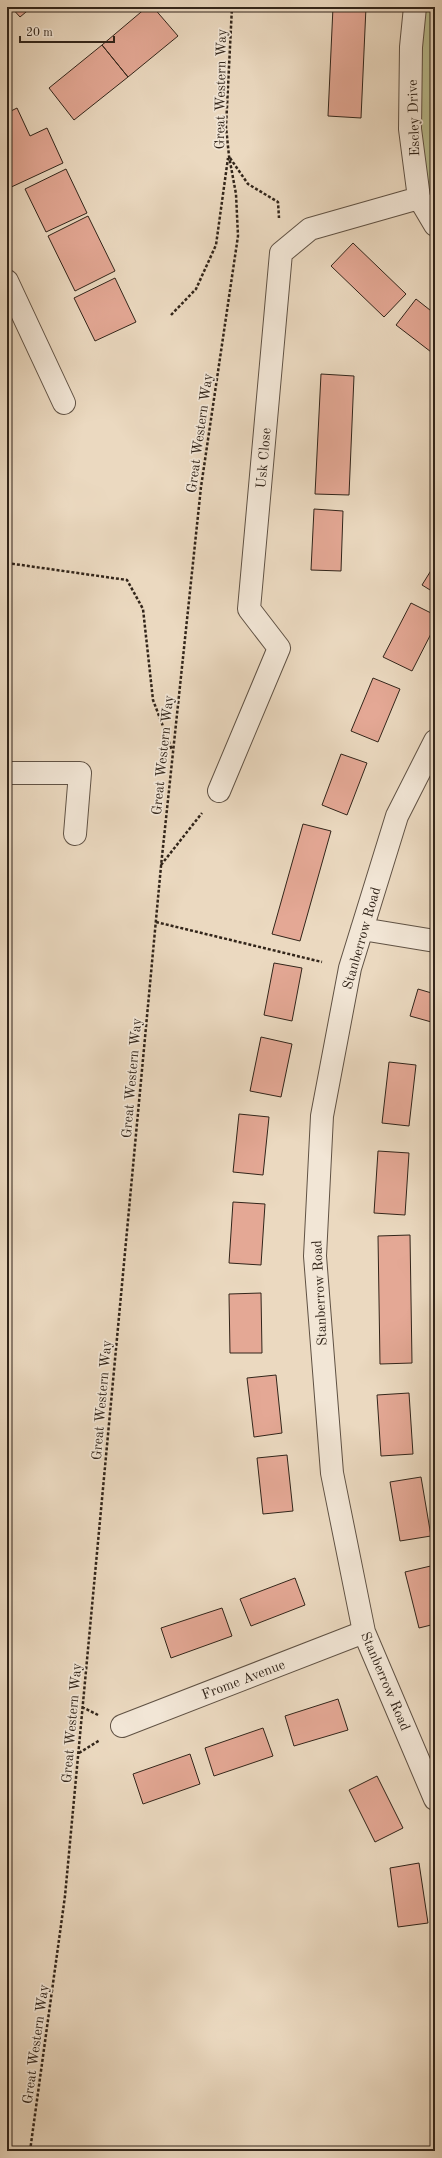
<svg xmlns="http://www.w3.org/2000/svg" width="442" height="2158" font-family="'Old Standard TT',serif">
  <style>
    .green { fill: #babe90; stroke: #767255 }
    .building { fill: #e4a895; stroke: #32251a }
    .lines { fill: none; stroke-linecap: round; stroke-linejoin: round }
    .minor-casing { stroke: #605244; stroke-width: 24 }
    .path { stroke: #32251a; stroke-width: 2.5; stroke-dasharray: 3 2; stroke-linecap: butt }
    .minor { stroke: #f2e6d6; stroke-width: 22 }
    .labels { text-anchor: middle; stroke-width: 3.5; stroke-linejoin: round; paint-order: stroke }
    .street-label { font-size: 14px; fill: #32251a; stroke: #f2e6d6 }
  </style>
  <rect width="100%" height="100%" fill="#ebd9c0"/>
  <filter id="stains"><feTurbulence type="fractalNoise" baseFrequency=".005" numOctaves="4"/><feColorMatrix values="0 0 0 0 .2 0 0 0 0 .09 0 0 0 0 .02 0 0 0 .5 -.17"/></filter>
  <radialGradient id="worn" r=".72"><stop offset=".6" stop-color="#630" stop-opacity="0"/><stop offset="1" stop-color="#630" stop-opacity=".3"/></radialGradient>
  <!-- green -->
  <path class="green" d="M415,7H431L435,20V225L419,198Z"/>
  <!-- building -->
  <path class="building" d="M11,7H32L20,17Z
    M147,7H153L178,36L128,77L102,45Z
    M333,7H366L361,118L328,116Z
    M102,45L128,77L74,120L49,88Z
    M17,108L30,136L47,128L63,163L7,189V113Z
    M66,169L87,213L46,232L25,189Z
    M88,216L115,271L75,291L48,236Z
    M353,243L406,294L384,317L331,266Z
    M115,278L136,322L95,341L74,298Z
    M416,299L435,314V355L396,325Z
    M321,374L354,376L349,495L315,494Z
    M314,509L343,511L341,571L311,570Z
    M435,564V593L422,585Z
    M411,603L435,615V626L412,671L383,657Z
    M373,678L400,689L378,742L351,731Z
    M341,754L367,763L347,815L322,805Z
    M303,824L331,831L300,941L272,934Z
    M274,963L302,968L292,1021L264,1015Z
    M418,989L435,994V1023L410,1016Z
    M261,1037L292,1044L281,1097L250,1091Z
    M389,1062L416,1065L409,1126L382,1123Z
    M239,1114L269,1117L263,1175L233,1172Z
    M378,1151L409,1153L405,1215L374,1213Z
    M233,1202L265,1204L261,1265L229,1263Z
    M410,1235L412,1363L380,1364L378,1236Z
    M261,1293L262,1353H230L229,1294Z
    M276,1375L282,1433L254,1437L247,1378Z
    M409,1393L413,1454L381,1456L377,1395Z
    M287,1455L293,1511L263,1514L257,1458Z
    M421,1477L431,1536L400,1541L390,1482Z
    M435,1565V1624L419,1628L405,1572Z
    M295,1578L305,1605L251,1626L240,1599Z
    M222,1608L232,1636L171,1658L161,1628Z
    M338,1699L348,1730L294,1746L285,1716Z
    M263,1728L273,1756L214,1776L205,1748Z
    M190,1754L200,1784L143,1804L133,1774Z
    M377,1776L403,1828L375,1842L349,1790Z
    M419,1863L428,1923L398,1927L390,1868Z"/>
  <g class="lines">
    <defs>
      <path id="minor" d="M415,7L411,47L410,129L419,198L435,225
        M7,281L64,403
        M435,741L397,816L350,968L322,1116L315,1256L332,1473L364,1632L435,1799
        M7,773H80L75,834
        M219,791L279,648L249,609L281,253L310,229L419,198
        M362,929L435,941
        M122,1726L364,1632"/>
    </defs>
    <!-- minor casing -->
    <use href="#minor" class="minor-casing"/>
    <!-- path -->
    <path class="path" d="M230,158L248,184L278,202L279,218
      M171,315L196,289L216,245L228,158
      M7,563L127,580L143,609L153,700L172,750
      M161,865L202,813
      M156,922L322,962
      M82,1707L98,1715
      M79,1753L100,1740
      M30,2151L65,1896L161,866L201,487L238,236L236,194L229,156L226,127L232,7"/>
    <!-- minor -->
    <use href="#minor" class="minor"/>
  </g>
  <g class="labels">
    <!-- street labels -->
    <g class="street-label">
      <text transform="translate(220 89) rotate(-89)" y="5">Great Western Way</text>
      <text transform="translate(413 118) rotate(-92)" y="5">Escley Drive</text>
      <text transform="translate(199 433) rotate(-82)" y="5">Great Western Way</text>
      <text transform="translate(263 458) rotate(-85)" y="5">Usk Close</text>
      <text transform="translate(162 755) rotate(-84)" y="5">Great Western Way</text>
      <text transform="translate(361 938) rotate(-74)" y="5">Stanberrow Road</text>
      <text transform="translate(131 1078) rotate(-85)" y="5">Great Western Way</text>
      <text transform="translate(319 1293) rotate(-93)" y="5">Stanberrow Road</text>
      <text transform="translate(101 1400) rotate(-85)" y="5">Great Western Way</text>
      <text transform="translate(243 1679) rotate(-21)" y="5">Frome Avenue</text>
      <text transform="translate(386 1681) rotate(67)" y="5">Stanberrow Road</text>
      <text transform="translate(71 1723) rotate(-85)" y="5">Great Western Way</text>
      <text transform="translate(35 2044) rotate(-82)" y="5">Great Western Way</text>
    </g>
  </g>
  <!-- margin -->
  <rect width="442" height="2158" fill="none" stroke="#ebd9c0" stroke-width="24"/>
  <rect x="8" y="8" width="426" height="2142" fill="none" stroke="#32251a" stroke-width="2"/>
  <rect x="12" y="12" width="418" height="2134" fill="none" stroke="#32251a"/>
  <!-- scale -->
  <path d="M20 36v6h94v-6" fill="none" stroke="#32251a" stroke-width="2"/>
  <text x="26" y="36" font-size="12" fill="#32251a" stroke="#f2e6d6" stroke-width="3" paint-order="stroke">20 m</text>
  <rect width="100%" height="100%" filter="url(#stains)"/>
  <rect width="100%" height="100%" fill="url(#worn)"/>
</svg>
